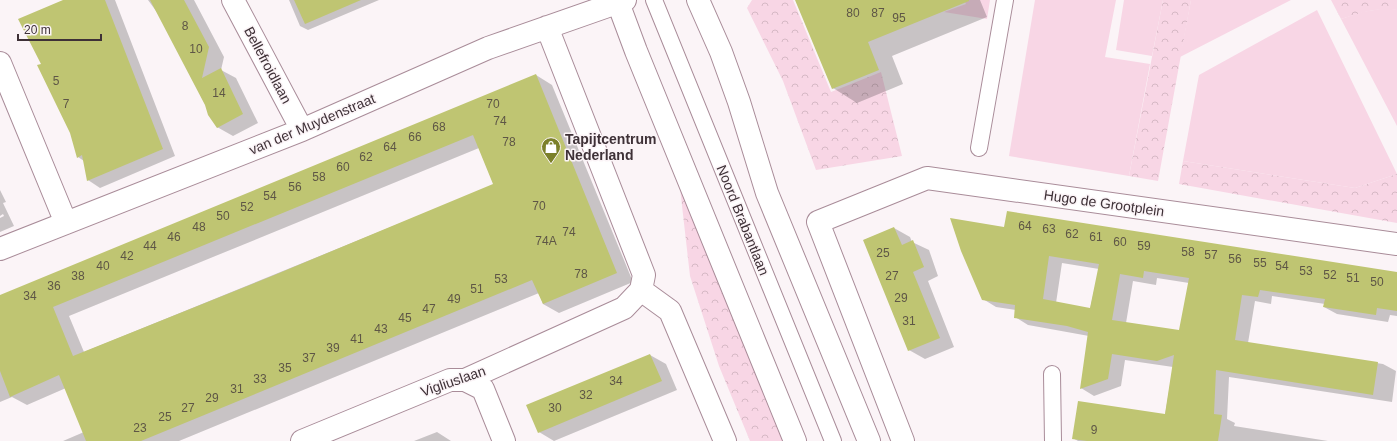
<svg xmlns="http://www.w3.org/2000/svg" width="1397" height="441" font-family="Arial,sans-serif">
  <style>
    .green { fill: #f8d6e5 }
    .forest { fill: url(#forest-crowns) }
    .shadow { fill: #0003; fill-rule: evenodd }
    .building { fill: #bfc572; fill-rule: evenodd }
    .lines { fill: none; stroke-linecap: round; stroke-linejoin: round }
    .lane-casing { stroke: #a98c99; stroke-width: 18 }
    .street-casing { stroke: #a98c99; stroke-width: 24 }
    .secondary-casing { stroke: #a98c99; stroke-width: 24 }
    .lane { stroke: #fff; stroke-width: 16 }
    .street { stroke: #fff; stroke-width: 22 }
    .secondary { stroke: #fff; stroke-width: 22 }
    .labels { text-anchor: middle; stroke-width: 3; stroke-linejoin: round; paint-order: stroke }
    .number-label { font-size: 12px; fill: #5e5646 }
    .street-label { font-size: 14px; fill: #3e3137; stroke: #fbf4f7 }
    .poi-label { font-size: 14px; font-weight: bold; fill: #3e3137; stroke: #fbf4f7; text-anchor: start }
  </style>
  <defs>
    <pattern id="forest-crowns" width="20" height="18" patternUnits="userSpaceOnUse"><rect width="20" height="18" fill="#f8d6e5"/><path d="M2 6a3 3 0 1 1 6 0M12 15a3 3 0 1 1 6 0" fill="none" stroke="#d6b8c5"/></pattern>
  </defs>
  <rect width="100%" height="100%" fill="#fbf4f7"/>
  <!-- green -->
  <path class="green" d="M964,0H990L987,19L944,12L966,4Z
    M1035,0H1116L1105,57L1150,64L1129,176L1009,156Z
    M1124,0H1163L1152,56L1116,50Z
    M1191,0H1291L1180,57Z
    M1386,8L1397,10V126L1341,19L1362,12Z
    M1317,10L1397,174L1355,188L1183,161L1199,75Z"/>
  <!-- forest -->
  <path class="forest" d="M752,0H793L831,92L881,72L902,156L816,170L783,81L747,8Z
    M1163,0H1191L1158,181L1129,176Z
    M1331,0H1397V10C1377,7 1360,13 1341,19Z
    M1183,161L1355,188L1397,174V223L1179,184Z
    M680,188L785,441H750L719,366L690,276Z"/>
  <!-- shadow -->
  <path class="shadow" d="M69,0H115L175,156L100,188L88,180L84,161L78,157L71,133L42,64Z
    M148,0H194L224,57L221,70L236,78L258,123L233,136L217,127L159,15Z
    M289,0H379L308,30L300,26Z
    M796,0H980L987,17L892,56L903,84L857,103L833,88Z
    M536,75L552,85L633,282L559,313L543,304L539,293L179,441H63L84,432L66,388L27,405L12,397L0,402V308ZM479,148L494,185L84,352L69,316Z
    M0,190L6,202L3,203L14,226L0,232V218L4,216L3,214L0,216Z
    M894,228L910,237L912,242L929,250L938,276L928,281L954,347L925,359L909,350L864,240Z
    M1005,228L1397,273V316L1390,315L1388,322L1337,314L1324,307L1325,304L1272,296L1271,304L1255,301L1248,343L1383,364L1396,371L1392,402L1229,377L1227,419L1235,423L1234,426L1328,441H1078L1073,438L1165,415L1173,367L1125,360L1121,386L1094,396L1081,388L1089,336L1028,325L1015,317L1016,310L996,307L983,299ZM1062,263L1099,269L1090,309L1056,303ZM1157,278L1189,283L1180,332L1126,323L1133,281L1156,285Z
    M650,355L666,364L677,390L554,441L539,432Z
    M437,432L451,441H414Z"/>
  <!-- building -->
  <path class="building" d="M63,0H105L163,149L87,181L82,155L77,158L70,133L37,65L41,64L18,19Z
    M150,0H184L209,47L202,78L221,68L243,114L217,128L208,115L205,105Z
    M294,0H361L305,24Z
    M795,0H969V1L868,42L879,70L832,89Z
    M536,74L617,273L543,304L532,280L141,441H86L59,375L10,397L0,371V295ZM473,135L493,184L272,276L73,356L53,307Z
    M1007,211L1397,272V311L1377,308L1376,315L1323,307L1325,299L1260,290L1258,297L1242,295L1235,340L1378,362L1373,395L1216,370L1214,414L1222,415L1218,441H1087L1072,439L1078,401L1165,414L1174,355L1157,361L1112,354L1108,379L1080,389L1088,332L1067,326L1014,318L1015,305L982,300L961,251L950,218L1004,227ZM1049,256L1099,264L1090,308L1043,299ZM1144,271L1189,278L1179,330L1112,320L1120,274L1143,278Z
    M894,227L902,245L913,240L924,267L913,272L940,338L908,351L863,240Z
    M650,354L662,381L538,433L526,405Z"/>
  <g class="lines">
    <defs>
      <path id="lane" d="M654,0L833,441
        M979,148L1005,0
        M1052,374L1053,441"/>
      <path id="street" d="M233,0L302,130
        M547,27L644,275L641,290
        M0,63L66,223
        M0,249L302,130L488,48L625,0
        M641,290L670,311L725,441
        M465,380L483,389L504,441
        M302,441L450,380H465L624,308L641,290
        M903,441L818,222L927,178L1397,244"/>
      <path id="secondary" d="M617,0L636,51L795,441
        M698,0L721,52L739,102L767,193L869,441"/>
    </defs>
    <!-- lane casing -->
    <use href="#lane" class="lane-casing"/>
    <!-- street casing -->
    <use href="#street" class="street-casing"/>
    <!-- secondary casing -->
    <use href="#secondary" class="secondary-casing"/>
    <!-- lane -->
    <use href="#lane" class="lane"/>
    <!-- street -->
    <use href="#street" class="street"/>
    <!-- secondary -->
    <use href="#secondary" class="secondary"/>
  </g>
  <!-- icons -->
  <defs>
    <symbol id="shop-pin" viewBox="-11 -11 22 30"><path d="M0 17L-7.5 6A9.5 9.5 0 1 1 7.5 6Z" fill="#7b802a" stroke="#fbf4f7"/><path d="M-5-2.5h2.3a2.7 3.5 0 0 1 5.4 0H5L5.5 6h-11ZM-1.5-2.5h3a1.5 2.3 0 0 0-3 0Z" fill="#fff"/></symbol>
  </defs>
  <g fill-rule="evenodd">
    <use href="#shop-pin" x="540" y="136" width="22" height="30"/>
  </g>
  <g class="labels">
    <!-- number labels -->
    <g class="number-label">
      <text x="853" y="17">80</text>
      <text x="878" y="17">87</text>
      <text x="899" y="22">95</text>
      <text x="185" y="30">8</text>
      <text x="196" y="53">10</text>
      <text x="56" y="85">5</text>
      <text x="219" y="97">14</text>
      <text x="66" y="108">7</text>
      <text x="493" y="108">70</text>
      <text x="500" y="125">74</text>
      <text x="439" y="131">68</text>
      <text x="415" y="141">66</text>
      <text x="509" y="146">78</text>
      <text x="390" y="151">64</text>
      <text x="366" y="161">62</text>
      <text x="343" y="171">60</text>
      <text x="319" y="181">58</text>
      <text x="295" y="191">56</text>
      <text x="270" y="200">54</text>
      <text x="539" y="210">70</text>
      <text x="247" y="211">52</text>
      <text x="223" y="220">50</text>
      <text x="1025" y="230">64</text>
      <text x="199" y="231">48</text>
      <text x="1049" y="233">63</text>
      <text x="569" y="236">74</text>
      <text x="1072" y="238">62</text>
      <text x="174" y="241">46</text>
      <text x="1096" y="241">61</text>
      <text x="546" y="245">74A</text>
      <text x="1120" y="246">60</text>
      <text x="150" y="250">44</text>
      <text x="1144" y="250">59</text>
      <text x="1188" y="256">58</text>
      <text x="883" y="257">25</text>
      <text x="1211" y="259">57</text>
      <text x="127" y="260">42</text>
      <text x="1235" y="263">56</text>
      <text x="1260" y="267">55</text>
      <text x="103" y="270">40</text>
      <text x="1282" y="270">54</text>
      <text x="1306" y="275">53</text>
      <text x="581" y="278">78</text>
      <text x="1330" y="279">52</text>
      <text x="78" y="280">38</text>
      <text x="892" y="280">27</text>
      <text x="1353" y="282">51</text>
      <text x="501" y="283">53</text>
      <text x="1377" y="286">50</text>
      <text x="54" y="290">36</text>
      <text x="477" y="293">51</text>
      <text x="30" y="300">34</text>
      <text x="901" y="302">29</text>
      <text x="454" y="303">49</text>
      <text x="429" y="313">47</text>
      <text x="405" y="322">45</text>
      <text x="909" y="325">31</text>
      <text x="381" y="333">43</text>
      <text x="357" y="343">41</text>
      <text x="333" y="352">39</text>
      <text x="309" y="362">37</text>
      <text x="285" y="372">35</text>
      <text x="260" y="383">33</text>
      <text x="616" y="385">34</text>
      <text x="237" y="393">31</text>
      <text x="586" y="399">32</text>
      <text x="212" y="402">29</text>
      <text x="188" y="412">27</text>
      <text x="555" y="412">30</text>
      <text x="165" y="421">25</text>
      <text x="140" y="432">23</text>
      <text x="1094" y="434">9</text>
    </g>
    <!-- street labels -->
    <g class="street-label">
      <text transform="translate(268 65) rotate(62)" y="5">Bellefroidlaan</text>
      <text transform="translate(312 124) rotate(-23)" y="5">van der Muydenstraat</text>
      <text transform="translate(1104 203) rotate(8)" y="5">Hugo de Grootplein</text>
      <text transform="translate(743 220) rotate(68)" y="5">Noord Brabantlaan</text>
      <text transform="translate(453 381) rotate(-19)" y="5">Vigliuslaan</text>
    </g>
    <!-- poi labels -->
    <g class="poi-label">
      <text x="565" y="144">Tapijtcentrum<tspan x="565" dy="16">Nederland</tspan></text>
    </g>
  </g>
  <!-- scale -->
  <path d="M18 34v6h83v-6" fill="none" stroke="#3e3137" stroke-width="2"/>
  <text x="24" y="34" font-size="12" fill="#3e3137" stroke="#fbf4f7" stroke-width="3" paint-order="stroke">20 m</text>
</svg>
